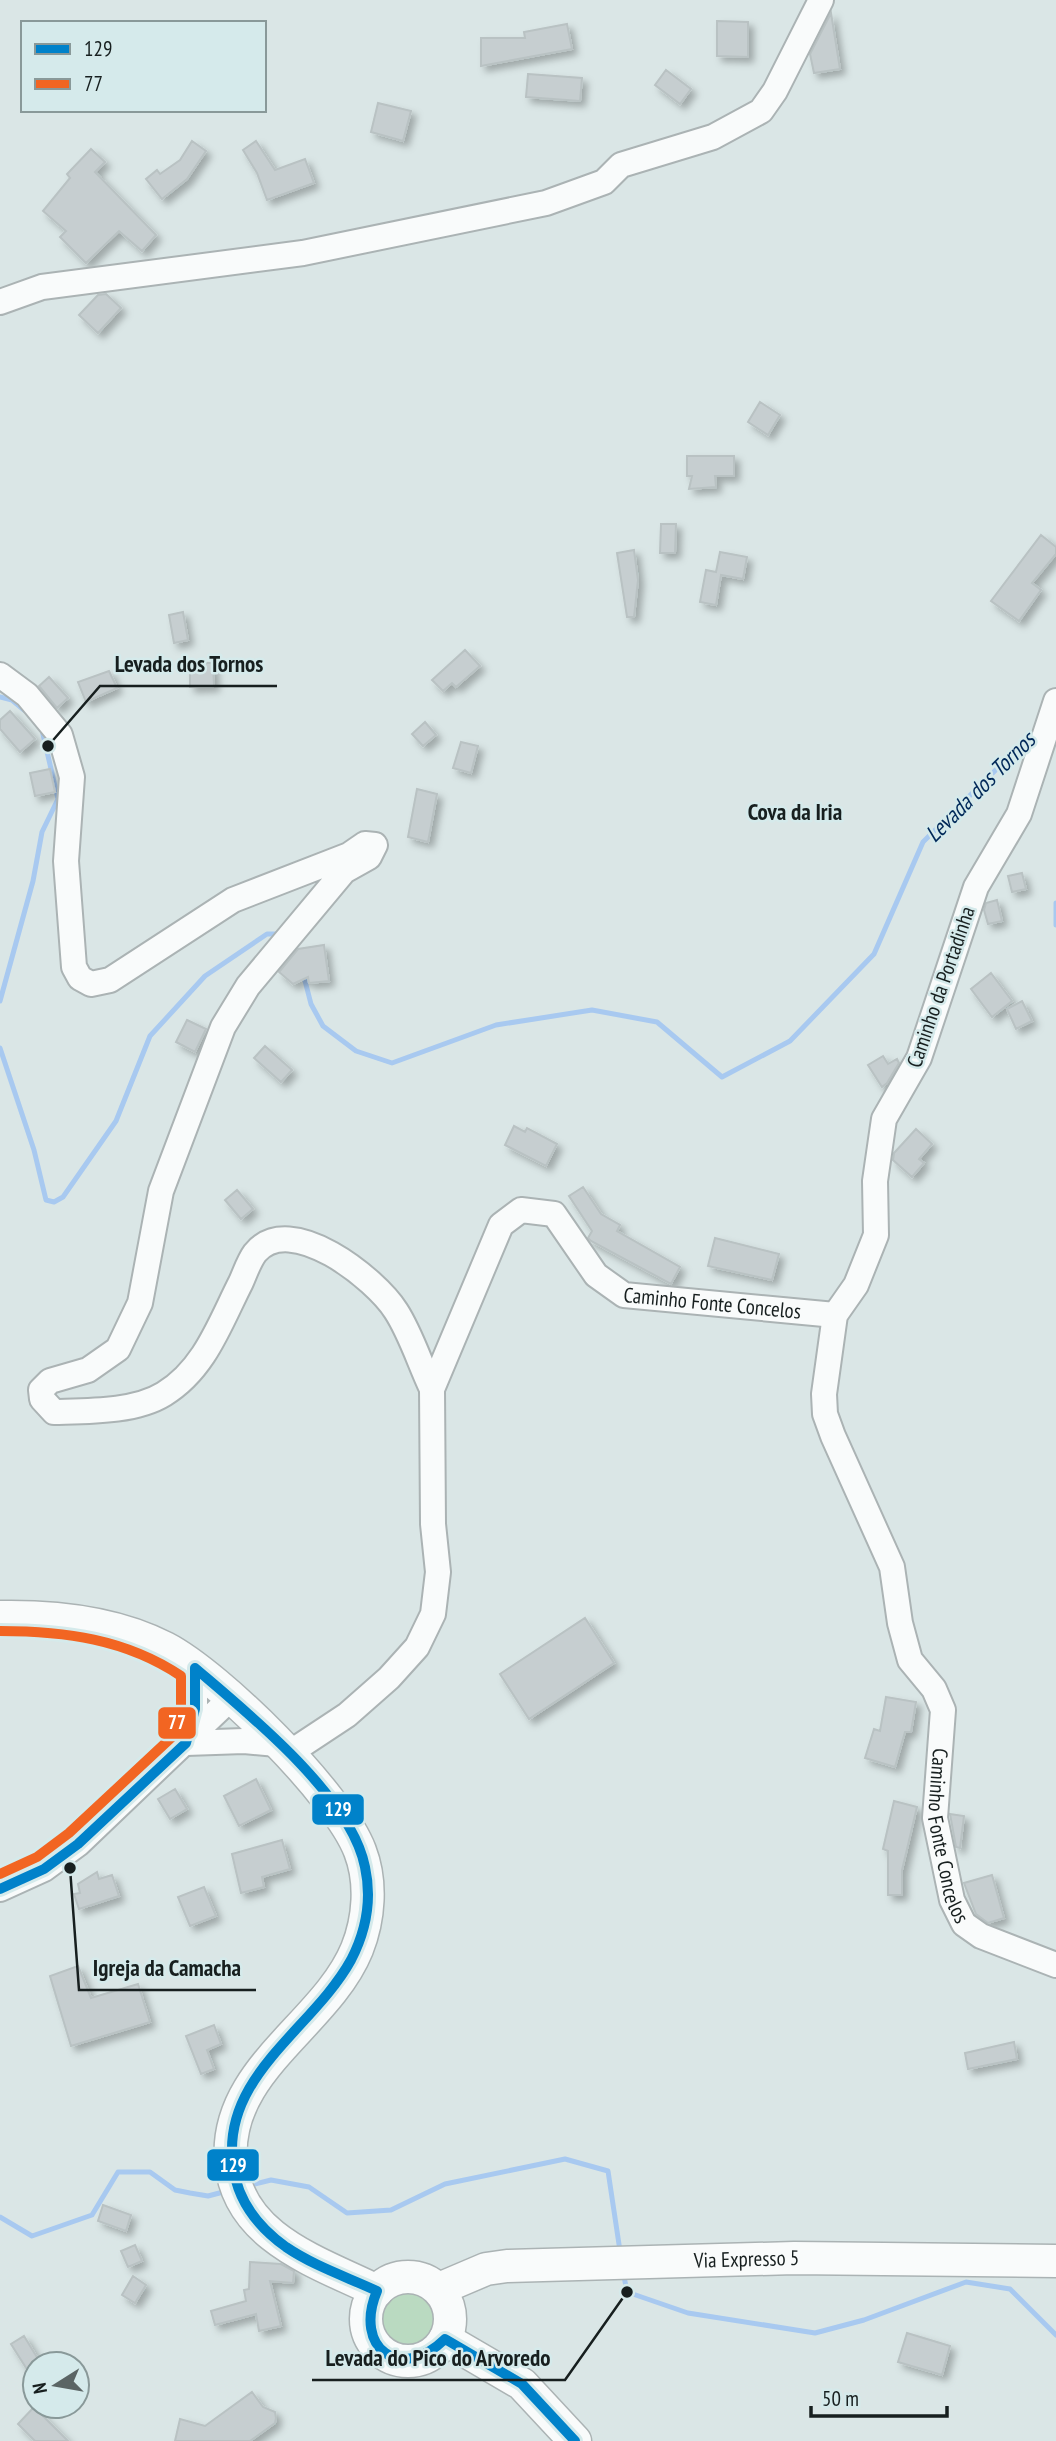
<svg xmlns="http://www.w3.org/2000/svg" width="1056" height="2441" font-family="'PT Sans Narrow',sans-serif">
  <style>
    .green { fill: #badac1 }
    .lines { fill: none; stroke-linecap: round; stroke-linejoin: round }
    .stream { stroke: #a8c9f0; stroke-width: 5 }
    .building { fill: #c6ced0; stroke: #b9c2c3; stroke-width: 2; filter: url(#shadow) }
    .minor-casing { stroke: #abb3b4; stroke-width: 28 }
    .major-casing { stroke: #abb3b4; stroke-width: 35 }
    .minor { stroke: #f9fbfb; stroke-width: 24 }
    .major { stroke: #f9fbfb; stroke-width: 32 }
    .bus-1-casing { stroke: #d5eaeb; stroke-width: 16 }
    .bus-2-casing { stroke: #d5eaeb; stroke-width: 16 }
    .bus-1 { stroke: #0082ca; stroke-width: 10 }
    .bus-2 { stroke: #f26522; stroke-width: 10 }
    .labels { text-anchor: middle; stroke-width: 5; stroke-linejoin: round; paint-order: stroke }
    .street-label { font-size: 21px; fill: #171f1f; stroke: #d5eaeb }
    .water-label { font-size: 23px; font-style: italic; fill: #002858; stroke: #d5eaeb }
    .neighbourhood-label { font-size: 23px; font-weight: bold; fill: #171f1f; stroke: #d5eaeb }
    .leader { fill: none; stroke: #171f1f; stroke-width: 2.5 }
    .callout-dot { fill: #171f1f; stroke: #d5eaeb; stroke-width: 2.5 }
    .callout-label { font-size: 23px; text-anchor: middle; font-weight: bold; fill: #171f1f; stroke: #d5eaeb; stroke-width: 5; stroke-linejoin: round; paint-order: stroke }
    .line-badge { stroke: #d5eaeb; stroke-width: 2.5 }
    .badge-label { font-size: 19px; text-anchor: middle; font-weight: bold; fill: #fff }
  </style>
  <defs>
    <filter id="shadow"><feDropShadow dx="5" dy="5" stdDeviation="3.5" flood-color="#0004"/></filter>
  </defs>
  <rect width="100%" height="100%" fill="#dae6e6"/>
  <!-- green -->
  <path class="green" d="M378 2317a31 31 0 1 1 62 0a31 31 0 1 1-62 0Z"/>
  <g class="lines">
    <!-- stream -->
    <path class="stream" d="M0,697L12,700L24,710
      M1056,903V925
      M303,973L311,1004L323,1026L356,1051L392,1063L496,1025L592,1010L657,1022L722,1077L790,1041L874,954L923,842L1035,731
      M0,1001L33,881L42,832L58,799L42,730
      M0,1048L34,1150L46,1200L54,1202L63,1197L116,1121L150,1036L205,976L267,934H281
      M247,2186L271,2180L309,2187L347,2213L391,2210L445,2184L565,2159L608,2171L620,2251
      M0,2217L32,2236L92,2215L118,2172H150L175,2190L190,2193L208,2196L227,2191
      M623,2271L627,2292L688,2313L815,2333L864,2320L966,2282L1010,2289L1056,2335"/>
  </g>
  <!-- building -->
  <path class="building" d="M831,13L840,69L814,73L810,54Z
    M717,21L748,22V57L717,56Z
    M567,24L572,49L481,66V38H525L524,32Z
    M666,70L691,89L680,104L655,85Z
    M528,74L582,78L580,101L526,97Z
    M378,103L411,111L403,141L371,132Z
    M192,141L206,151L187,179L162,199L146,179L157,170L160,174L180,160Z
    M256,141L275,170L305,159L314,183L267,200L257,173L243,150Z
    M91,149L105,162L95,172L156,235L142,251L119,231L86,263L60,237L66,231L43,211L70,178L67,174Z
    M106,294L121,308L98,333L79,315L98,295Z
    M760,402L780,415L768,435L748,422Z
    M687,456H734V476H715L716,487L689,489L692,476H687Z
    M661,524H676L675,553H660Z
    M1041,535L1056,547V554L1032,583L1041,590L1019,621L991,601Z
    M634,550L638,580L634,617H627L617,553Z
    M720,552L747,557L743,579L721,575L716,605L700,602L706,570L716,572Z
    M183,612L188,640L174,643L169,615Z
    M465,650L480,666L456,687L452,683L443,691L432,680Z
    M190,663H213L214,686L190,687Z
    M109,671L117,688L86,702L78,682Z
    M49,677L68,698L57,708L39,686Z
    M10,711L35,739L20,752L0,729V720Z
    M425,722L436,735L423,746L412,734Z
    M461,742L478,746L471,773L453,768Z
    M50,769L55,792L35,796L30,773Z
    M417,789L437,794L428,842L408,837Z
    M1022,873L1026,889L1012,892L1008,876Z
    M997,900L1002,921L988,924L984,910L986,903Z
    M324,945L329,981L309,983L308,977L293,984L279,972L298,949Z
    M991,973L1012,1001L992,1017L971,989Z
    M1022,1001L1032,1021L1016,1029L1007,1009Z
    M187,1020L206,1029L195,1052L176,1042Z
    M265,1046L292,1070L281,1082L254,1058Z
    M883,1056L888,1064L897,1059L899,1063L887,1083L882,1087L868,1065Z
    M514,1126L525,1132L527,1128L557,1144L546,1166L505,1145Z
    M916,1129L932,1144L919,1159L924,1163L912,1177L893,1160L894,1153Z
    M583,1187L601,1214L620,1225L617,1231L680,1267L671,1284L591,1241L588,1238L592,1231L569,1196Z
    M237,1190L253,1209L241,1219L225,1200Z
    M715,1238L779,1254L772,1280L708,1266Z
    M585,1618L614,1663L529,1719L500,1674Z
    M886,1697L916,1702L911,1732H905L895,1767L865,1758L874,1729L880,1731Z
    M256,1779L271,1810L239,1826L224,1796Z
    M175,1789L187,1809L170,1819L158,1799Z
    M894,1801L917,1807L902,1870V1895H888V1851L883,1849Z
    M950,1814L964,1816L960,1848L956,1847Z
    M282,1840L290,1869L262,1877L264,1887L241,1893L232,1854Z
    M97,1872L99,1879L112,1875L119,1896L79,1909L74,1894L80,1893L78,1884Z
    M992,1875L1004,1918L988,1923L976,1914L964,1883Z
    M204,1887L216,1916L190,1926L178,1897Z
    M78,1966L91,1998L138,1984L150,2022L71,2046L50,1976Z
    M214,2025L221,2044L207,2050L214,2069L201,2074L186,2036Z
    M1014,2042L1017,2059L968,2069L965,2053Z
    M103,2205L131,2215L126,2231L98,2221Z
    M135,2245L142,2261L128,2267L121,2251Z
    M250,2262L281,2264L294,2271L293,2283L270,2281L281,2326L259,2331L256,2314L215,2325L211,2311L246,2301L244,2290L249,2289Z
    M133,2276L146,2285L135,2303L122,2295Z
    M907,2333L950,2346L942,2375L898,2362Z
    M24,2336L41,2364H35V2382L11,2344Z
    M252,2392L263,2407L275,2412L276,2418L275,2423L250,2441H175L180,2419L205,2426Z
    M34,2407L68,2441H35L18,2424Z"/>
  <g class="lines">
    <defs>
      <g id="minor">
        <path d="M0,302L42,287L303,253L546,203L604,182L621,165L713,137L761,111L775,91L821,0"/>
        <path d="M0,675L27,695L60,735L72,777L66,861L74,967L80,978L91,984L110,980L233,900L349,855L365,844L375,845L369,857L344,871L248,986L223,1027L161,1191L140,1303L118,1349L88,1370L50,1381L41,1390L42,1399L54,1412C88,1411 135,1412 164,1394C205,1369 220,1323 241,1282C245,1273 249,1261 255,1253C290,1210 376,1279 396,1311C411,1334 420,1364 432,1389"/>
        <path id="s1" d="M1056,701L1019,814L976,887L919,1058L884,1119L875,1181L876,1235L856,1285L835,1315L824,1394L825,1414L833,1436L892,1567L900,1623L910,1660L934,1689L943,1710L935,1818L952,1900L964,1924L981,1936L1056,1965"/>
        <path d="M186,1743L244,1741L277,1744"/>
        <path d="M186,1743L195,1709V1668"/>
        <path id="s2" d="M288,1754L347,1715L389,1678L417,1647L433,1614L438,1572L433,1524L432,1389L501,1225L521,1210L554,1214L596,1275L624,1295L835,1315"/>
        <path d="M0,1889L44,1869L78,1844L231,1698"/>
      </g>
      <g id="major">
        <path d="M0,1617C55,1616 115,1622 165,1648C219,1676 339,1795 360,1851C372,1882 369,1919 357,1949C326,2025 223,2070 231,2162C238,2238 318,2262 377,2291"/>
        <circle cx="408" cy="2319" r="42"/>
        <path id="s3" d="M439,2289L486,2269L507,2266L794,2258L1056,2261"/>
        <path d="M445,2339L522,2384L575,2441"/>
      </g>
    </defs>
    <!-- minor casing -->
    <use href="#minor" class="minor-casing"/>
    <!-- major casing -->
    <use href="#major" class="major-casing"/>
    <!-- minor -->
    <use href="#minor" class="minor"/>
    <!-- major -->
    <use href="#major" class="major"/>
    <defs>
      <path id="bus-1" d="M195,1668C249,1714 351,1796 365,1867C372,1899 366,1931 351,1960C313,2029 221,2076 233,2165C237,2200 258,2227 286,2247C314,2266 347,2277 377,2291
        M0,1889L44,1869L78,1844L186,1743L195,1709V1668
        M377,2291C353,2348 400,2383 445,2339
        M445,2339L522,2384L575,2441"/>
      <path id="bus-2" d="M0,1631C64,1631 126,1639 181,1676V1707L173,1736L69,1833L37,1857L0,1874"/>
    </defs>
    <!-- bus-1 casing -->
    <use href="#bus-1" class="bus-1-casing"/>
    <!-- bus-2 casing -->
    <use href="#bus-2" class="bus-2-casing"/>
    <!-- bus-1 -->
    <use href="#bus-1" class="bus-1"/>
    <!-- bus-2 -->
    <use href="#bus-2" class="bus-2"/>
  </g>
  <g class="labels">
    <!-- street labels -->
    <g class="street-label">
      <text transform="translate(941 987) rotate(-71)" y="7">Caminho da Portadinha</text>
      <text dy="7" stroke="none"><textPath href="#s2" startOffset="864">Caminho Fonte Concelos</textPath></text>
      <text dy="7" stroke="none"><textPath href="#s1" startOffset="1211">Caminho Fonte Concelos</textPath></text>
      <text dy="7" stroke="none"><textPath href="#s3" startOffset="312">Via Expresso 5</textPath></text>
    </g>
    <!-- water labels -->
    <g class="water-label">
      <text transform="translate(980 787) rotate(-45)" y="8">Levada dos Tornos</text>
    </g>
    <!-- neighbourhood labels -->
    <g class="neighbourhood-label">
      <text x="795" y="820">Cova da Iria</text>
    </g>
  </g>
  <!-- callouts -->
  <path class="leader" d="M48 746L100 686H277M70 1868L79 1990H256M627 2292L565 2380H312"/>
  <g class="callout-dot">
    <circle cx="48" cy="746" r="7"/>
    <circle cx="70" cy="1868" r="7"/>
    <circle cx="627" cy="2292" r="7"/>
  </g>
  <g class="callout-label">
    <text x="189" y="672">Levada dos Tornos</text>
    <text x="167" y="1976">Igreja da Camacha</text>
    <text x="438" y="2366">Levada do Pico do Arvoredo</text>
  </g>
  <g class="line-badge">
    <rect x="157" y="1706" width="40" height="34" rx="7" fill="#f26522"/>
    <rect x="311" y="1793" width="54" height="33" rx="7" fill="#0082ca"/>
    <rect x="206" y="2148" width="54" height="34" rx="7" fill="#0082ca"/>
  </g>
  <g class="badge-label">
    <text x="177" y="1729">77</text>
    <text x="338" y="1816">129</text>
    <text x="233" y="2172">129</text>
  </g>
  <!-- legend -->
  <rect x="21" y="21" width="245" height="91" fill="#d5eaeb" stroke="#899999" stroke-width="2"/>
  <rect x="35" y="44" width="35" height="10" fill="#0082ca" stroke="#899999" stroke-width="2"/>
  <text x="84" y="56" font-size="21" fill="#171f1f">129</text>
  <rect x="35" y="79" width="35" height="10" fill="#f26522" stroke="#899999" stroke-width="2"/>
  <text x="84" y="91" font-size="21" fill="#171f1f">77</text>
  <!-- north arrow -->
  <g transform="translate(56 2385) rotate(259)"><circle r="33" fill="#d5eaeb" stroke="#899999" stroke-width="2"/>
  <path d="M0-5L12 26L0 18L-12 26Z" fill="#5b6565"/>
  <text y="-10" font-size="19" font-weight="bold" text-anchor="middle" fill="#171f1f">N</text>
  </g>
  <!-- scale -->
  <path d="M811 2406v10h136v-10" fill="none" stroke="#171f1f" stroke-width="3.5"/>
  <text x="822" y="2406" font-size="21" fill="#171f1f" stroke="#d5eaeb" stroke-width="5" paint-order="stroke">50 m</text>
</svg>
